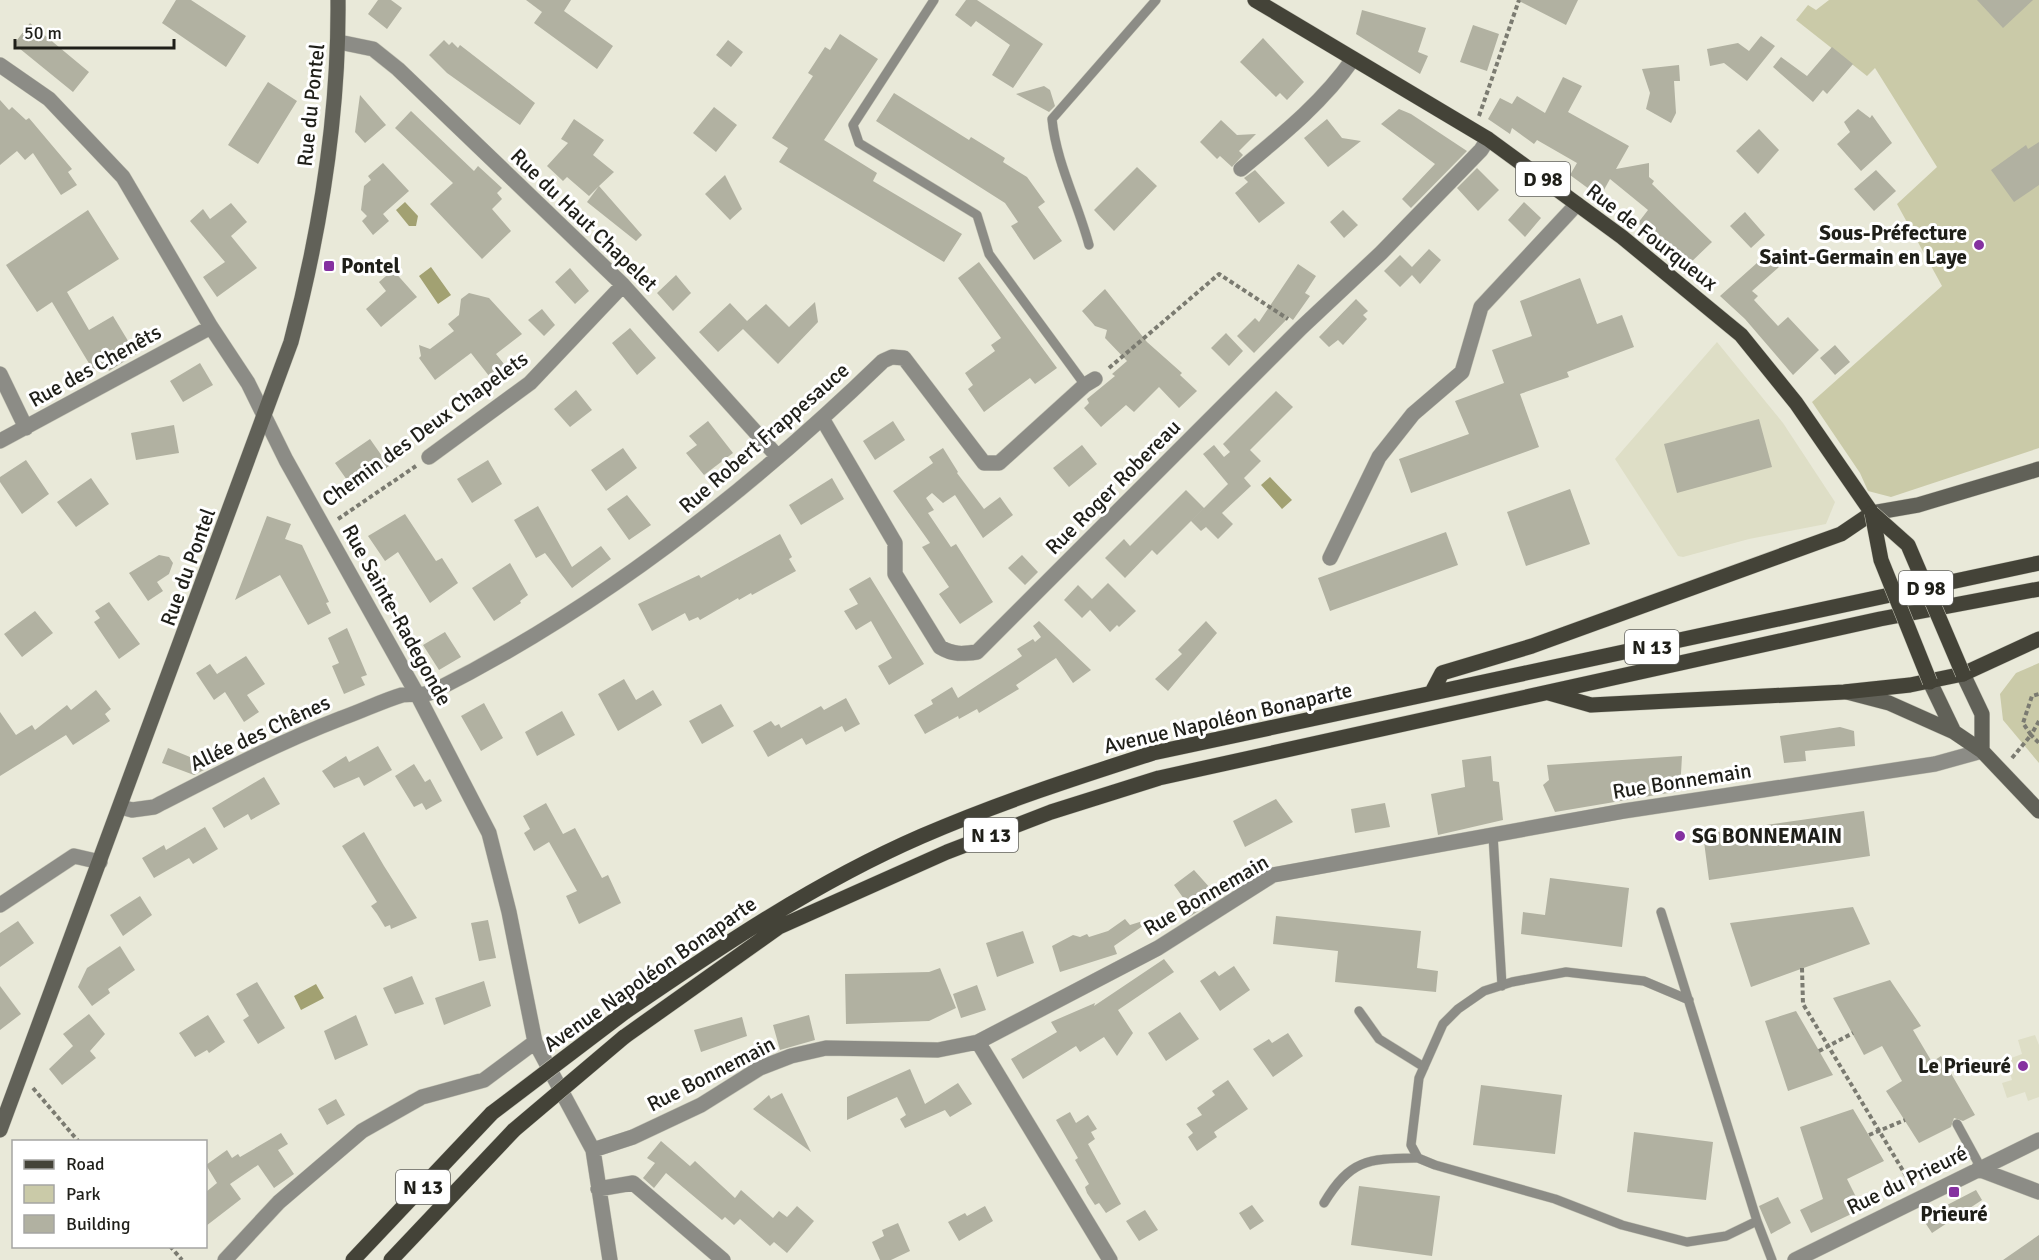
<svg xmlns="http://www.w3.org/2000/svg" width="2039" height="1260" font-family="Signika,sans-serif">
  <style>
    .built { fill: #dedec6 }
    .green { fill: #cacaa8 }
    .water { fill: #a2a172 }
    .building { fill: #b1b1a1 }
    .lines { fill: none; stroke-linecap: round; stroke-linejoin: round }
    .lane-casing { stroke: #c5c5b6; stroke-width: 10 }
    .street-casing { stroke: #c5c5b6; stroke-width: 16 }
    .secondary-casing { stroke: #c5c5b6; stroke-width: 16 }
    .primary-casing { stroke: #c5c5b6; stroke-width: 16 }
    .path { stroke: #7b7b71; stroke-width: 4; stroke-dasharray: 4.5 3; stroke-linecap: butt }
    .lane { stroke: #8c8c86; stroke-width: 9 }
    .street { stroke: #8c8c86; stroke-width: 15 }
    .secondary { stroke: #616158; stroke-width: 15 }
    .primary { stroke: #444338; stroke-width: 15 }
    .primary-bridge-casing { stroke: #c5c5b6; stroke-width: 16; stroke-linecap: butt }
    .primary-bridge { stroke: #444338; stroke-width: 15 }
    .poi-dot { fill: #8531a0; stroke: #fff; stroke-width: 2 }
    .labels { text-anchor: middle; stroke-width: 6; stroke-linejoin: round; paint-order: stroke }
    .shield { fill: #fff; stroke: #62625e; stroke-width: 1.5 }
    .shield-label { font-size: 20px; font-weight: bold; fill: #1f1f19 }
    .street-label { font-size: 21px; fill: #1f1f19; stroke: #fff }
    .poi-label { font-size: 21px; font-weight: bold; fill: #1f1f19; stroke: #fff; text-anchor: end }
  </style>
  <rect width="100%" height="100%" fill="#e9e9d9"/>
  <!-- built -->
  <path class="built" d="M1717,342L1783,423L1835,502L1826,524L1749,539L1683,557L1678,556L1615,459Z
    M2035,1035L2039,1045V1097L2028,1101L2025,1092L2007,1098L2002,1083L2012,1080L2006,1060L2022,1054L2018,1040Z"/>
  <!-- green -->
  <path class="green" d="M1829,0H2039V448L1891,497L1868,491L1860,473L1812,402L1942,286L1897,204L1937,167L1875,68L1867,76L1796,20L1808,5L1816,10Z
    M2039,663V763L2003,720L2000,694L2016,673Z"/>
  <!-- water -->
  <path class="water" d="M405,202L418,216L416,226H409L396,210Z
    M431,267L451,295L438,304L419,276Z
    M1270,477L1292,500L1282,509L1261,485Z
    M316,984L324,998L301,1010L294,996Z"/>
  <!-- building -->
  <path class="building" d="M176,0H191L246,36L226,67L162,23Z
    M378,0H391L402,8L387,29L368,14Z
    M526,0H571L564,11L613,46L597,69L534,23L542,12Z
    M966,0H977L1043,44L1013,88L992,75L1010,45L976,21L971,27L955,15Z
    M1517,0H1578L1566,25Z
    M1977,0H2033L2003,28Z
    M1362,10L1426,28L1418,52L1428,56L1420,74L1356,34Z
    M30,23L89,72L73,92L14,44Z
    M1473,25L1499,34L1487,71L1460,62Z
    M840,34L878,59L824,140L877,173L873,181L962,234L944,262L779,162L788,148L772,138L813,76L808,73L825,47L830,50Z
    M1761,36L1775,46L1747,81L1724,63L1710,66L1707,49L1738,43L1749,51Z
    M1263,38L1304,82L1287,100L1280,93L1276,97L1240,62Z
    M444,40L449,45L452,42L458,48L460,45L535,103L520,125L447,73L429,55Z
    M728,40L743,52L731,67L716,55Z
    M1832,47L1853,64L1827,94L1823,90L1813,102L1773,67L1781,57L1807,76Z
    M1679,65L1680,81H1674L1676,113L1671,123L1646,109L1650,93L1642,69Z
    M1563,77L1582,86L1568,112L1629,146L1616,169L1649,163V177L1654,181L1652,184L1712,242L1687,266L1638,223L1648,210L1610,179L1600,197L1570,175L1577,163L1537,140L1534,144L1512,128L1510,134L1488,119L1500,98L1512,104L1517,96L1545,113Z
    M268,82L297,101L258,164L228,145Z
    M1044,86L1050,90L1055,106L1049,112L1016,94Z
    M894,93L969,140L971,137L1005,158L1003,162L1027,177L1045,202L1038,207L1062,241L1034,260L1011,226L1018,222L1005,203L876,121Z
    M360,95L386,125L365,143L355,132Z
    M0,100L9,110L12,107L26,120L29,118L72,169L68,172L77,185L61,195L33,153L25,160L17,151L0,165Z
    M714,107L737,125L716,152L693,133Z
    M1399,109L1411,114L1467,151L1411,208L1402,199L1435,164L1381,124Z
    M1858,109L1870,118L1872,115L1892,143L1861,171L1837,144L1850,132L1844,122Z
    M411,111L474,171L478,166L502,188L497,193L502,199L492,209L511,231L482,259L430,204L453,183L395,128Z
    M574,119L604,140L593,155L614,172L599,186L642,235L636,241L587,202L599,186L589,196L567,177L563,181L547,166L568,143L561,139Z
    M1327,119L1342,138L1361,141L1328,167L1304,138Z
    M1221,120L1237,135L1256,134L1239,151L1243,155L1232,167L1220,156L1217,159L1200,142Z
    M1759,129L1779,150L1758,174L1736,151Z
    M2039,142V185L2014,202L1991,170L2026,145L2028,149Z
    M383,163L409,191L383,214L389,221L373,235L362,221L367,216L361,210L364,186L371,180L368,176Z
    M1137,167L1157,186L1114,231L1094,210Z
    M1477,168L1499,190L1478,211L1457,188Z
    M1255,170L1285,203L1259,223L1235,193L1248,182L1244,178Z
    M1876,170L1896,191L1874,211L1854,189Z
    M725,175L742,209L730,220L705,194Z
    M1524,202L1541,218L1525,237L1508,220Z
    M231,203L247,222L231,236L257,268L217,297L203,277L225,262L190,221L203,209L210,219Z
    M88,210L119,259L67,292L89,330L113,316L136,354L109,371L104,363L93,370L52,302L37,312L6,265Z
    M1343,210L1358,225L1344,238L1330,222Z
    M1745,212L1765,235L1751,248L1730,226Z
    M1429,249L1441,260L1420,284L1412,275L1400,287L1384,271L1400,255L1412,267Z
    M1767,254L1779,267L1752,291L1758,296L1754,300L1778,326L1788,317L1819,350L1793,375L1745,319L1720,296Z
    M979,262L1057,368L1035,384L1030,378L984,412L968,389L973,385L965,373L995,351L991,345L1001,338L958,278Z
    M1298,264L1316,276L1305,293L1310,296L1293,320L1289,317L1254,353L1237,336L1255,318L1259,322Z
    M570,268L589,291L575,304L555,282Z
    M393,270L417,297L381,327L366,309L386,291L379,282Z
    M676,275L691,293L673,311L657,293Z
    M1580,278L1597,324L1622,315L1634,347L1567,372L1569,377L1520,394L1539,447L1411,493L1399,459L1469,434L1455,401L1504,383L1492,350L1532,336L1520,301Z
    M1105,289L1147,342L1182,373L1180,375L1197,391L1179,408L1159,387L1134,412L1126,405L1101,427L1084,408L1089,403L1087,399L1115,376L1112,374L1127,361L1105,338L1107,330L1095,326L1082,311Z
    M469,293L489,298L522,334L496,354L508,369L493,381L471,353L435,380L419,358L421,356L419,345L430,349L454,331L448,324L459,315L461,299Z
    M1356,299L1368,311L1363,315L1367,319L1343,345L1338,340L1329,347L1319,337Z
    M815,302L818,322L778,364L743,329L718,352L699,332L730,303L747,321L766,304L789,327Z
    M542,309L555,325L544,336L528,320Z
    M630,328L656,358L637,375L612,343Z
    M1226,333L1243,351L1229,366L1211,348Z
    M1835,345L1850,362L1835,375L1820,358Z
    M200,363L213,385L183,402L170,381Z
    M576,390L592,410L570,427L554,409Z
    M1276,391L1293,407L1250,450L1261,461L1244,478L1251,486L1222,513L1233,524L1218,539L1206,527L1201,531L1191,521L1228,484L1203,454L1214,445L1224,457L1230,452L1223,444Z
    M1759,419L1772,467L1677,493L1664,444Z
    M708,421L733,453L704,475L686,453L697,445L689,436Z
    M893,421L905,440L875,460L863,441Z
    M174,425L179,453L136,460L131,433Z
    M370,439L389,466L354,490L335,463Z
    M1082,445L1097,464L1069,487L1053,468Z
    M623,448L637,468L606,491L591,470Z
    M943,448L958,472L957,473L984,509L1000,497L1013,515L983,538L955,495L943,503L932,493L926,498L934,510L928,513L951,547L956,544L993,602L960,624L939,594L949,587L922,547L930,543L893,491L933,463L929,457Z
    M26,460L49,494L22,514L0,482V477Z
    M488,460L502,484L472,503L457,479Z
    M91,478L109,504L76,527L57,502Z
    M832,478L844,499L801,525L789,505Z
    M1570,489L1590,544L1526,566L1507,512Z
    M1186,490L1204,508L1157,555L1152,550L1125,578L1105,558L1124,539L1130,546Z
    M627,495L651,525L629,540L607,509Z
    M538,506L572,567L601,546L611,559L572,588L545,553L536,558L514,520Z
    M405,514L436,561L442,558L458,583L430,603L398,552L385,561L368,536Z
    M267,516L291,524L285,539L302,545L329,602L326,603L331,613L308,625L280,575L235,600Z
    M1446,532L1458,565L1330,611L1318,578Z
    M780,534L792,557L789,559L796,571L752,595L751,593L739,600L738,598L700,620L698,617L689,621L685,613L652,631L638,604L699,575L701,578Z
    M159,555L169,557L173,563L169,574L157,582L163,591L148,601L129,573Z
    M1022,555L1038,572L1025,585L1008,568Z
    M510,563L528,595L520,601L521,603L494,621L472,588Z
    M870,577L924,664L889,685L878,666L892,658L871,621L856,630L844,611L858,604L849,589Z
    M1108,583L1136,611L1119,627L1117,625L1110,632L1090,610L1082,618L1064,600L1078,585L1092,599Z
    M109,602L140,644L119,659L94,622L100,618L95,611Z
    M35,611L53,633L22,657L4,634Z
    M1039,621L1091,670L1073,683L1056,658L1016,685L1019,689L979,713L977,709L959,719L958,716L925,734L914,715L933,704L931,700L952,687L958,698L1022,656L1017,649L1033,639L1035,642L1041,637L1033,626Z
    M1206,621L1217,633L1168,691L1155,679L1182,654L1178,650Z
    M347,628L367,675L361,677L365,685L344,694L332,666L339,663L328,638Z
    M445,632L461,657L439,670L423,645Z
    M246,656L265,684L247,695L259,712L244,722L225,692L214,700L196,673L210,664L217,674Z
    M624,679L636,700L653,690L662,705L618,731L598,694Z
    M96,690L111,709L105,714L110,721L73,745L66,735L0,776V712L16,735L32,725L35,730L67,705L71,710Z
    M846,698L860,724L845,732L842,726L806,745L802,738L768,757L753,731L771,721L775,726L779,724L781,728L821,706L824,710Z
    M484,703L503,738L481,751L461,716Z
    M721,704L734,726L702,744L689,721Z
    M562,711L575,735L537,756L525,732Z
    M1840,727L1854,731L1855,746L1805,751L1806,761L1784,763L1780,736Z
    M378,746L392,770L364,786L359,777L334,788L322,771L346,756L349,762Z
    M168,748L212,766L194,775L162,763Z
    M1491,756L1493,781L1499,782L1503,820L1438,835L1431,794L1465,787L1462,760Z
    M1682,756L1680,791L1555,812L1543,785L1549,780L1547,765Z
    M414,764L425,782L430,779L442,801L426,810L422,803L414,807L395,776Z
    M264,777L280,804L251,820L248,814L224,828L212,808Z
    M1276,799L1293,822L1245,847L1233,821Z
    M546,803L563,834L575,828L602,878L608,875L621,903L579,924L566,896L577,891L549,842L534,851L524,833L530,829L523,816Z
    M1385,803L1390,827L1355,833L1351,809Z
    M1864,811L1870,856L1709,880L1703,834Z
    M205,827L218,849L193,864L189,858L154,878L142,858L164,845L166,850Z
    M364,832L384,866L417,918L391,929L390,925L385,927L377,914L371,906L377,902L342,846Z
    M1194,870L1219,898L1189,917L1179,903L1184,899L1174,885Z
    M1550,878L1629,888L1622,947L1521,934L1523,912L1545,915Z
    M140,896L152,915L123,936L110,915Z
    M1853,907L1870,944L1751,987L1730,923Z
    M1276,916L1421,931L1417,968L1438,971L1436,992L1335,982L1338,951L1273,944Z
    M1125,919L1130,925L1146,920L1147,923L1114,946L1117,954L1060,972L1052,946L1073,935L1080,937L1087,934L1089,937L1108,931Z
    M488,920L496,958L479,961L471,923Z
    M18,921L34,943L0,967V933Z
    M1023,931L1034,963L997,977L986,943Z
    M120,946L135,970L108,989L110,993L92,1006L78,987L87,968Z
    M1164,959L1174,972L1118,1010L1133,1033L1117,1056L1104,1037L1080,1052L1076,1046L1023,1079L1011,1059L1057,1032L1051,1022L1095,1003L1094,1006Z
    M1234,966L1250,990L1220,1011L1200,981L1215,971L1219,976Z
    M940,968L956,1008L929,1021L846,1024L845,974L929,972Z
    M412,976L424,1004L395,1014L383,988Z
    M1890,980L1921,1026L1913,1030L1932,1062L1941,1056L1975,1115L1963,1121L1954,1118L1951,1127L1919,1143L1886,1091L1902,1081L1882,1046L1864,1055L1833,998Z
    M484,981L491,1006L444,1025L435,998Z
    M257,982L285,1028L258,1044L243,1020L249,1016L236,994Z
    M977,985L986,1010L961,1018L953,994Z
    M0,986L21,1014L0,1030Z
    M1796,1011L1833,1075L1788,1091L1765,1021Z
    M1180,1012L1199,1039L1166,1061L1148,1033Z
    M89,1014L105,1034L90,1051L96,1058L62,1085L49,1069L73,1046L63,1034Z
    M208,1015L225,1042L209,1053L207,1050L195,1057L179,1033Z
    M356,1015L368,1045L335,1060L324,1031Z
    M809,1015L815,1040L780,1050L773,1025Z
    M742,1017L747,1036L701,1052L694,1030Z
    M1288,1033L1303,1056L1273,1077L1253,1049L1269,1039L1272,1043Z
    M910,1069L925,1104L958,1083L972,1104L950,1117L945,1110L905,1128L900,1119L906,1115L897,1097L847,1120V1097Z
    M1228,1080L1248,1109L1214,1132L1217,1137L1197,1151L1188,1137L1193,1133L1186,1124L1202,1115L1197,1108L1215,1095L1212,1091Z
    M1481,1085L1562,1095L1555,1154L1473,1145Z
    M782,1093L811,1152L753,1109L769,1095L771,1099Z
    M336,1099L345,1115L327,1125L318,1109Z
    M1853,1109L1884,1161L1847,1179L1862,1209L1811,1233L1800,1210L1823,1199L1800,1127Z
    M1070,1112L1076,1123L1088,1115L1097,1129L1091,1132L1095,1139L1088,1144L1121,1204L1106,1213L1099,1203L1095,1205L1087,1193L1085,1187L1089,1184L1075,1160L1078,1158L1056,1120Z
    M1634,1132L1713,1142L1706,1200L1627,1192Z
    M281,1133L288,1144L278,1150L294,1174L274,1188L258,1165L230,1184L241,1199L206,1226V1192L217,1183L206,1165L227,1150L232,1158L238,1154L240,1157Z
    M661,1141L690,1166L695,1161L735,1198L741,1190L773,1218L779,1211L787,1217L797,1206L814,1221L787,1253L774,1242L770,1246L740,1219L734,1225L725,1217L722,1220L666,1173L654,1188L643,1178L655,1163L647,1158Z
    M1359,1186L1440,1196L1432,1256L1351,1245Z
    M1976,1190L1982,1200L1932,1233L1922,1218Z
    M1778,1197L1791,1223L1771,1234L1759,1206Z
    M1252,1205L1264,1221L1250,1230L1239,1213Z
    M985,1206L993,1221L959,1241L948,1222L965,1213L967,1216Z
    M1145,1210L1158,1230L1139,1241L1126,1221Z
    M898,1223L910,1251L891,1260H880L872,1242L884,1236L882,1230Z
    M2039,1235V1260H2003Z"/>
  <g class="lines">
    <defs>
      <path id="lane" d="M934,0L853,125L859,143L977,215L989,254L1085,385
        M1089,245C1078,203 1056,162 1052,119L1156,0
        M1493,835L1502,986
        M1661,912L1757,1221L1772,1260
        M1689,1000L1644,981L1566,972L1512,982L1484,991L1458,1009L1443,1024L1419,1078L1411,1145L1418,1158L1435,1165L1555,1199L1622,1225L1687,1242L1726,1236L1757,1221
        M1359,1011L1379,1039L1424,1067
        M1957,1124L1981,1168
        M1324,1203C1351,1158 1369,1159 1418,1158"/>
      <path id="street" d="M339,42L373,49L398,69L623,285L778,457
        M0,65L49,99L123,177L211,327L248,383L286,460L418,696L489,833L509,912L535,1042L593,1150L610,1260
        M1241,169C1282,135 1323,102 1353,59
        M0,374L26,428
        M823,420L895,543V574L940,647C953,655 963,654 977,652L1301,328L1381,253L1481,150L1488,139
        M0,441L211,327
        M429,457L530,383L623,285
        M1330,558L1379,457L1413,414L1462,372L1481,307L1577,204
        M121,807L132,810L154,807C216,775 277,743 342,718C362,711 382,701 402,695C412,693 422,697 432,692C600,608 749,491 883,361L892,357L904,358L984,463H999L1085,385L1095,379
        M0,905L74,856L100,862
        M978,1042L1110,1260
        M593,1150L633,1137L701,1105L760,1068L791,1056L826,1048L938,1050L978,1042L1158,948L1273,875L1624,811L1935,764L1982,751
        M1978,1169L2039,1192
        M598,1189L633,1183L723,1260
        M225,1260L279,1202L362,1131L422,1097L484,1080L535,1042
        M1795,1260L2039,1140"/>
      <path id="secondary" d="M1872,513L1918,505L2039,469
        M1963,674L1982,714V751
        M1930,682L1954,732L1982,751L2039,811
        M1847,692L1889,703L1954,732
        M0,1130L291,342C320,232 339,114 338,0"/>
      <path id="primary" d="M1255,0L1488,139L1622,237L1741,335L1796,403L1872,513L1841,534L1532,646L1442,673L1432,692
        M1549,693L1591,705L1844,692L1910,685L1963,674L2039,639
        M625,1012C720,947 816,882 922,836C998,803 1075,778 1153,753L2039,563
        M624,1037L779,927L947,852L1051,812L1159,778L1880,619L2039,589
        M353,1260L492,1113
        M391,1260L514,1130"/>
    </defs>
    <!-- lane casing -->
    <use href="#lane" class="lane-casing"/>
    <!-- street casing -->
    <use href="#street" class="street-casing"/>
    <!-- secondary casing -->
    <use href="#secondary" class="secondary-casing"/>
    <!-- primary casing -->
    <use href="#primary" class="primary-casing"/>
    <!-- path -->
    <path class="path" d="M1479,116L1519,0
      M1109,368L1219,274L1288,319
      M338,519L416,466
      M2039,721L2031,735L2039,743
      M2012,758L2031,735L2023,723L2032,696L2039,694
      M1802,968L1803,1004L1911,1184
      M1819,1051L1853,1033
      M33,1088L79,1142
      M1869,1135L1905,1120
      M170,1246L182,1260"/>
    <!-- lane -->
    <use href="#lane" class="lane"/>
    <!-- street -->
    <use href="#street" class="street"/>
    <!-- secondary -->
    <use href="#secondary" class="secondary"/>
    <!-- primary -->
    <use href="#primary" class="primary"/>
    <defs>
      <path id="primary-bridge" d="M1872,513L1908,545L1963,674
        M1872,513L1881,560L1930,682
        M492,1113L625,1012
        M514,1130L624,1037"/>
    </defs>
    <!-- primary-bridge casing -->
    <use href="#primary-bridge" class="primary-bridge-casing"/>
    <!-- primary-bridge -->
    <use href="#primary-bridge" class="primary-bridge"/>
  </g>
  <!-- markers -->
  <g class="poi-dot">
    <circle cx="1979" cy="245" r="6"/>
    <rect x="323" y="260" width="12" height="12" rx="3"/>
    <circle cx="1680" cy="836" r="6"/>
    <circle cx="2023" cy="1066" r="6"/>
    <rect x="1948" y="1186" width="12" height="12" rx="3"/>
  </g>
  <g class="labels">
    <!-- shield labels -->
    <g class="shield">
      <rect x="1516" y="162" width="54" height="34" rx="4.5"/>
      <rect x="1899" y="571" width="54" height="34" rx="4.5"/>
      <rect x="1625" y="630" width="54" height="34" rx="4.5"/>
      <rect x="964" y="818" width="54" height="34" rx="4.5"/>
      <rect x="396" y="1170" width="54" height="34" rx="4.5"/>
    </g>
    <g class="shield-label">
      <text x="1543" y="186">D 98</text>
      <text x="1926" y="595">D 98</text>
      <text x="1652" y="654">N 13</text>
      <text x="991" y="842">N 13</text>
      <text x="423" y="1194">N 13</text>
    </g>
    <!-- street labels -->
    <g class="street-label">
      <text transform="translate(311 105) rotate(-84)" y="7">Rue du Pontel</text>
      <text transform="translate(584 220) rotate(44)" y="7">Rue du Haut Chapelet</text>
      <text transform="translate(1652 237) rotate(38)" y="7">Rue de Fourqueux</text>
      <text transform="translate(95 366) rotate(-29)" y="7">Rue des Chenêts</text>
      <text transform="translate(425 429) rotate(-36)" y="7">Chemin des Deux Chapelets</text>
      <text transform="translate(764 438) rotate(-41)" y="7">Rue Robert Frappesauce</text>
      <text transform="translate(1113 487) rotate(-45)" y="7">Rue Roger Robereau</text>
      <text transform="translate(188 567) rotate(-70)" y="7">Rue du Pontel</text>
      <text transform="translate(397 615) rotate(61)" y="7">Rue Sainte-Radegonde</text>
      <text transform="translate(1228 718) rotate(-13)" y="7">Avenue Napoléon Bonaparte</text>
      <text transform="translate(260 733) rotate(-25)" y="7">Allée des Chênes</text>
      <text transform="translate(1682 781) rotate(-9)" y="7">Rue Bonnemain</text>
      <text transform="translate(1206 895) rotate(-30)" y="7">Rue Bonnemain</text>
      <text transform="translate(650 974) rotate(-35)" y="7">Avenue Napoléon Bonaparte</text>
      <text transform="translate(711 1074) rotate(-27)" y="7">Rue Bonnemain</text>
      <text transform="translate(1907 1180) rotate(-26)" y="7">Rue du Prieuré</text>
    </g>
    <!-- poi labels -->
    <g class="poi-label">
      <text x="1967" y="240">Sous-Préfecture<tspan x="1967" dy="24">Saint-Germain en Laye</tspan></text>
      <text x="341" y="273" text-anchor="start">Pontel</text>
      <text x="1692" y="843" text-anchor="start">SG BONNEMAIN</text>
      <text x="2011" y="1073">Le Prieuré</text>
      <text x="1954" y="1221" text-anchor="middle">Prieuré</text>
    </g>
  </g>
  <!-- legend -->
  <rect x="12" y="1140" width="195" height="108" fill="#ffffff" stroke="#a5a5a3" stroke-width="1.5"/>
  <rect x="24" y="1160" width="30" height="9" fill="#444338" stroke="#a5a5a3" stroke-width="1.5"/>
  <text x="66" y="1170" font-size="18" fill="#1f1f19">Road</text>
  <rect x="24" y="1185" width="30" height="18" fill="#cacaa8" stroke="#a5a5a3" stroke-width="1.5"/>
  <text x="66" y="1200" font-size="18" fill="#1f1f19">Park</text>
  <rect x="24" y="1215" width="30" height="18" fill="#b1b1a1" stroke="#a5a5a3" stroke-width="1.5"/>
  <text x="66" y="1230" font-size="18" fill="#1f1f19">Building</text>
  <!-- scale -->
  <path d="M15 39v9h159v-9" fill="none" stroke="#1f1f19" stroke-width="3"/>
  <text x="24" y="39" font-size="18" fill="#1f1f19" stroke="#ffffff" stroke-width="4.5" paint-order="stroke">50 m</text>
</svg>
